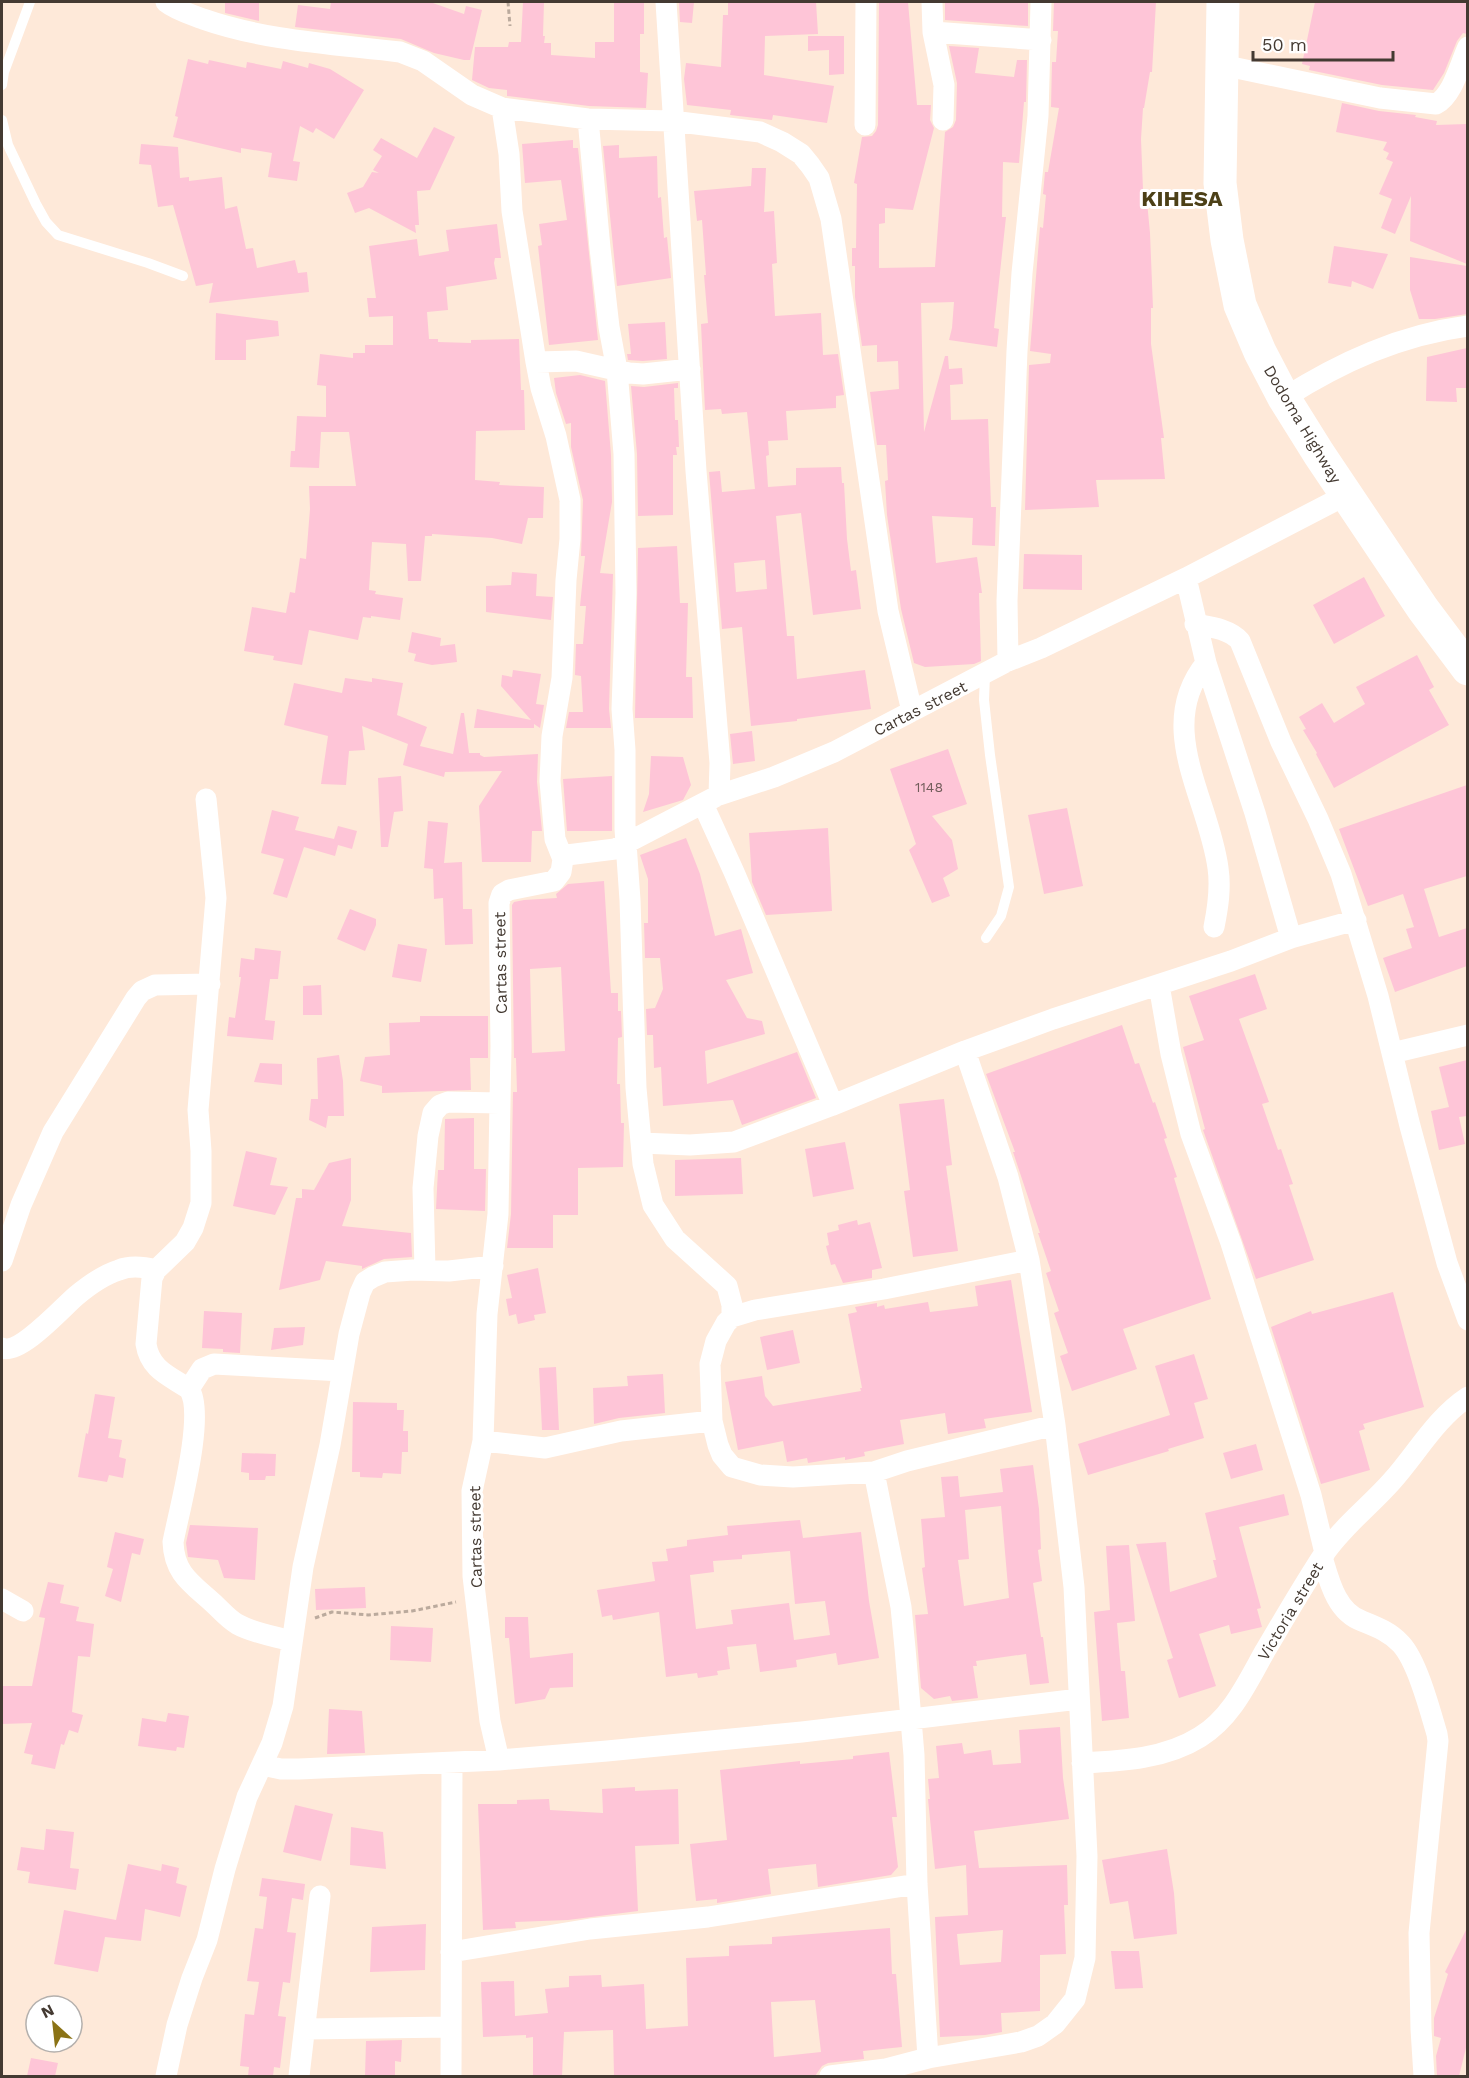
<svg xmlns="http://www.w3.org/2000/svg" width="1469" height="2078" font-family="'Work Sans',sans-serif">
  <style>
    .building { fill: #fec5d7; fill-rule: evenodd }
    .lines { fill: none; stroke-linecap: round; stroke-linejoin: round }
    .path { stroke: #bbaa9d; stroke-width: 3; stroke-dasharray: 4.5 3; stroke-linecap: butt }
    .service { stroke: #fff; stroke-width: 10 }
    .minor { stroke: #fff; stroke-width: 21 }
    .trunk { stroke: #fff; stroke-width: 33 }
    .labels { text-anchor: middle; stroke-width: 6; stroke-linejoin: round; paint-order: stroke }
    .number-label { font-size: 14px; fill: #725d5b }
    .street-label { font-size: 16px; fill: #443a32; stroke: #fff }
    .district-label { font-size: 22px; font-weight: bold; fill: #4c4017; stroke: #fff }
  </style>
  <rect width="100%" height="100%" fill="#fee9d9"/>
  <!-- building -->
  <path class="building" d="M225,2H259V21L225,13Z
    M331,2H430L464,14L466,6L482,10L470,60H464L434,53L401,39L295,27L298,5L330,9Z
    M523,2H544L543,36H545L544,43H551V55L595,58V42H614V2H644V34H640V72L648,73L646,108L589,106L507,96V90L489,88L472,80L475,47H508L509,42H521Z
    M679,2H694L692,23L680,22Z
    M728,2H816L818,34L765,36L764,75L834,86L827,123L773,115L772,120L730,115L731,110L687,105L684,79L686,63L721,67L723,15H728Z
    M879,2H908L917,105H931L930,120L934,128L913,210L885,208V223L879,224V268L935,267L945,132L953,127L956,120L957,83L949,46L979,48L975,73L1014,77L1017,60H1027L1026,102H1024L1019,163L1003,162L1002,217H1006L994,328L999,329L997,347L949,340L952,328L954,302L921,303L924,432L945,356H948L949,369L962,368L963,384L950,385L951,420L988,419L991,507H996L995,546L972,545L973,518L932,516L936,563L977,557L982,593H979L981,661L974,664L925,667L914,663L901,609L887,515L885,481L888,480L886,445H877L870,392L899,389L898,361L877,362V345L862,346L855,297V266H852V248H856L857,184L854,183L862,137L872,136L876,131L878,125Z
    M945,2H1028V26L945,20Z
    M1054,2H1156L1152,72H1150L1144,108H1143L1141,139L1143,190L1146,191L1150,233L1153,308H1151V344L1164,438H1161L1165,479L1096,480L1099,507L1025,510L1029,365L1050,363L1051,354L1030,351L1040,227L1043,228L1046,195L1043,194L1045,172H1048L1059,108L1051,107L1052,62H1056L1058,31H1053Z
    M1315,2H1467V34L1463,33L1457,41L1444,73L1433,90L1382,85L1309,70L1310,66L1302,64Z
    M808,36H844V74L829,75V50L808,51Z
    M188,59L208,64L209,60L246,68L247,62L281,69L283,61L308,68L309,63L330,69L364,90L334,139L316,128L313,133L300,126L293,161L300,162L297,181L268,177L272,153L241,148V153L173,137L178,117L175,116Z
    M1342,103L1379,111L1416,115L1415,117L1437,121L1436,125L1467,124V264L1410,241L1411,196L1395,234L1381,228L1392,199L1379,194L1393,162L1386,159L1389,153L1383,150L1387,142L1336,132Z
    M434,127L455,137L430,190L417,191L419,225H415L416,233L369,208L355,213L347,193L363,187L372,172L379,173L373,170L382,156L373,150L381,138L417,158Z
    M573,140V148H578L598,340L549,345L538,246L542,245L539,224L567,220L561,180L525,183L522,144Z
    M141,144L178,147L180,178L189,177V181L222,177L225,209L237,206L246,249L253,248L257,268L295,260L298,273L307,272L309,292L209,303L213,283L196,286L173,205L158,207L151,165L139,164Z
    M619,145V158L657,156L658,198L661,197L664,238L667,237L671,278L617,286L603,146Z
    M752,168H766L764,212L774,211L777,263L772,264L775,316L821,313L823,355L838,354L844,395L836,396V408L786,411L788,440L768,441L769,455L766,456L768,487L796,485V468L841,467L842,483H844L847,539L851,571L856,570L861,609L813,615L801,513L776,516L787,636H794L797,679L865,670L871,709L797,719V721L751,726L742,627L722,629L709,472L720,471L722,492L755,489L747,412L722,414L721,409L705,410L701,324L708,323L704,275H706L702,220L697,221L694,191L751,186ZM765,560L767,589L736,592L734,563Z
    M497,224L501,258H495L494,263L497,279L446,287L448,310L427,312L429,339H438V342L471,343V340L519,339L521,390H524L525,430L476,431L475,480L500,482L499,485L544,487L543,518H528L522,544L492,538L432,534V536H425L421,581H408L406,544L372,542L369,590L376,591L375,594L403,598L400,620L371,616V618L363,617L358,640L309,630L302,665L273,660L274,656L244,651L252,607L286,613L290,592L295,593L300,558L306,559L310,509L309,486H356L349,432H321L319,468L290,467L291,451H295L297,416L326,417V386L317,385L320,354L353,358V353H365V345H393V316L369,317L367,298H376L369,246L417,239L419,256L449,251L446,230Z
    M1334,246L1388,254L1373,289L1352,281L1351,287L1328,283Z
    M1410,257L1467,266V314L1435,319H1419L1410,290Z
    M216,313L278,321L279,336L246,340V360H215Z
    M665,322L667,359L643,361L628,360L627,354H631L628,324Z
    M1467,348V388H1456L1457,402L1426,401L1427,357Z
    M580,375L605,381L611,455L612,502L600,573L613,574L609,709L611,728H566L569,712H583L581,676L575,675L576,644H583L586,606H580L585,556H581L583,500L571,447V423L566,424L556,393L554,378Z
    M678,383V388H674L675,420H678L679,447H676L677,455H673V515L638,516L637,454L631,386L644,387Z
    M677,546L680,603H688L686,677H692L693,718H635L638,548Z
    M1024,554L1082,555V590L1023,589Z
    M512,572L537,574L536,596L553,597L551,620L486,612V586L511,585Z
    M1364,577L1385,616L1334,644L1313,605Z
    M412,632L441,638L440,646L455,644L457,662L432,665L414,661L416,654L408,652Z
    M1417,655L1434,687L1429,690L1449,725L1334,788L1316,754L1317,753L1303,730L1306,729L1299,717L1322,703L1334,723L1365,704L1356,687Z
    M513,670L541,674L536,704L544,705L540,728L534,724V728H474L477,709L531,720L501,686L502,675L512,677Z
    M345,678L372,682V678L403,683L397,715L427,727L420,746L453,754L461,713H464L469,753H480V755L484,757L538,754L537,782L542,831H532L531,862H482L479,806L502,771L445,772L444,777L403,765L408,744L362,726L365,750L349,751L346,785L321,784L328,736L284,725L294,683L342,693Z
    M752,731L755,761L733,764L730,734Z
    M948,749L967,804L932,816L952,840L958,869L943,878L950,896L932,903L909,850L916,844L890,769Z
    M651,756L683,757L691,785L683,800L643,812L649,794Z
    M401,776L403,811L394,812L388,847H381L378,778Z
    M612,776V831H567L563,779Z
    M1467,785V876L1424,889L1439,937L1467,928V966L1395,992L1383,958L1412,948L1406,929L1414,927L1403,894L1368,906L1339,829Z
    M1067,808L1083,886L1044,894L1028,815Z
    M272,810L299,817L295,830L334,839L338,826L357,831L352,849L338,845L335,856L304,847L287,898L273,894L284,859L261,853Z
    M428,821L448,823L444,863L462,862L463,909H472L473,944L445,945L443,898L434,899L433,869L424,868Z
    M828,828L832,911L766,915L752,882L749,833Z
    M686,838L700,874L715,936L741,929L753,973L726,980L747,1018L762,1021L765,1034L705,1051L707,1084L797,1052L816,1098L742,1125L733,1100L663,1106L661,1067L654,1068L653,1035H647L646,1009L655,1008L663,989L660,958H645L644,923H648V879L640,855Z
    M604,881L611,993H618V1011H621L622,1037L618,1038L617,1084H620L621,1123H624L623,1167L578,1168V1215H553V1248H507L511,1214L513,1092H517L516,1058H514L512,905L514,902L524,900L557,898L556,894L568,884ZM561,967L565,1051L532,1053L530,969Z
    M350,909L376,919V925L365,951L337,939Z
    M398,944L427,949L421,982L392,977Z
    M255,948L281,951L278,979H270L265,1020L275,1021L273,1040L227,1036L229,1017L235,1018L241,977H239L241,958L254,960Z
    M1255,974L1267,1009L1239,1019L1269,1102L1262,1104L1278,1150L1281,1149L1293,1184L1289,1185L1314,1260L1256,1279L1203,1130L1205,1129L1183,1047L1204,1040L1189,996Z
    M321,985L322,1015H303V986Z
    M420,1016H488V1058H470L471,1090L382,1093V1086L360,1081L365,1057L390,1055L389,1023L420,1022Z
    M1122,1025L1135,1064L1139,1063L1153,1103L1155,1102L1167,1138L1164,1139L1177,1177L1174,1178L1211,1299L1123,1329L1137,1369L1072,1391L1060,1356L1068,1353L1054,1313L1059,1311L1046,1273L1051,1271L1038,1233H1040L1013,1152H1015L986,1074Z
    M339,1055L343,1081L344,1116H328L326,1128L309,1120L311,1099H318L317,1058Z
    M1467,1060V1116L1459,1117L1465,1144L1439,1150L1431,1111L1449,1107L1439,1067Z
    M260,1063L282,1064V1085L254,1082Z
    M944,1099L952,1165L946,1166L958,1251L913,1257L904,1191L910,1190L899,1104Z
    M474,1118V1169H486L485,1211L436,1209L438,1170H444L445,1119Z
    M845,1142L854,1189L813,1197L805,1149Z
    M246,1151L277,1158L270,1185L288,1187L275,1215L233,1206Z
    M351,1158V1200L342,1226L411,1233L412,1257L384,1259L362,1269V1266L326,1261L320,1280L279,1290L296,1198H302V1189L314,1190L329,1163Z
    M741,1158L743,1194L675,1196V1160Z
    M857,1220L858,1225L870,1222L882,1268L872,1270V1278L843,1283L835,1264L831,1265L826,1246L829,1245L827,1233L839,1230L838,1225Z
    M538,1268L546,1313L534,1315L535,1320L518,1324L516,1314L509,1316L506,1299L512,1298L507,1275Z
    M1011,1280L1032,1412L984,1419L986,1428L948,1434L945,1413L900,1420L904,1444L864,1452L865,1456L845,1460V1457L808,1463L807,1458L787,1462L783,1441L738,1450L725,1382L762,1376L765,1396L773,1406L861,1391L860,1388H862L848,1314L857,1312L855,1307L877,1303V1307L884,1305L885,1309L928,1302L930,1312L978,1306L975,1286Z
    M1393,1292L1424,1407L1363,1424L1365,1429L1359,1431L1370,1470L1321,1484L1271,1327L1311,1311L1312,1314Z
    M204,1311L242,1313L240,1353L223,1352V1349L202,1348Z
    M305,1327L303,1345L271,1350L274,1328Z
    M793,1330L800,1363L767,1370L760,1337Z
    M1194,1354L1208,1399L1194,1403L1204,1438L1168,1449L1169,1451L1088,1475L1078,1444L1170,1415L1155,1366Z
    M556,1367L559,1430H542L539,1368Z
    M663,1374L665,1413L619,1418L594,1424L593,1388L628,1386L627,1376Z
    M95,1394L115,1397L108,1438L122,1440L119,1457L126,1459L123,1478L109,1475L107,1482L78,1477L86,1433L88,1434Z
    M353,1402L397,1403V1410H404L403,1431H408V1452H402L401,1474L383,1473L382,1478L360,1477V1472H352Z
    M1256,1444L1263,1470L1231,1479L1223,1453Z
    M242,1453L276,1454L275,1476H266L265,1480H249V1473L241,1472Z
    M1033,1465L1039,1509L1041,1549L1038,1550L1042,1581L1033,1583L1041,1637H1043L1049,1683L1030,1685L1026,1654L976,1661L977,1666H973L978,1698L952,1701L950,1696L934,1699L921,1688L915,1615L928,1614L922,1568L925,1567L921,1519L945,1517L941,1477L958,1476L960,1497L1003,1492L1000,1469ZM1001,1506L1009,1598L964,1606L958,1560L969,1559L965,1510Z
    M1284,1494L1289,1515L1239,1527L1261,1608L1257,1609L1262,1627L1231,1634L1229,1625L1199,1634L1216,1686L1179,1698L1167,1660L1173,1658L1136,1544L1166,1542L1170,1592L1217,1577L1213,1560H1216L1205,1513Z
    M800,1520L803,1538L861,1532L869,1601L879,1658L838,1665L836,1653L796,1660L797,1667L760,1672L756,1644L727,1647L730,1669L717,1671L718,1675L698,1678L697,1673L666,1677L659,1612L613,1620L612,1615L602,1617L597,1590L655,1581L652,1562L668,1561L666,1549L687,1546V1540L728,1535L727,1526ZM790,1551L795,1604L825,1601L830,1635L794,1640L789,1603L731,1610L733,1624L696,1629L690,1575L714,1572L713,1561L742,1559V1555Z
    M190,1525L258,1528L255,1580L224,1578L218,1560L188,1557L186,1543Z
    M115,1532L144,1539L140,1555L132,1553L121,1602L105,1596L113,1569L107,1567Z
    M1129,1545L1135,1621L1117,1623L1121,1671H1125L1129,1718L1102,1721L1094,1612L1110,1610L1106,1546Z
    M48,1582L64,1585L60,1603L79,1607L76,1621L94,1624L90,1657L78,1656L72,1712L83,1715L78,1733L69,1730L64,1745L61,1744L55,1769L31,1764L33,1755L24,1753L32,1723L2,1724V1686H32L45,1618L39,1617Z
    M365,1587L366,1608L316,1610L315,1589Z
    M505,1617H528L530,1658L573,1653V1687L550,1688L545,1699L515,1704L509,1638H505Z
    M391,1626L433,1628L431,1662L390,1660Z
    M329,1709L362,1711L365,1753L327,1754Z
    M168,1713L189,1716L184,1748L177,1747L176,1751L138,1746L142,1718L166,1722Z
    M1060,1727L1063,1778L1069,1819L974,1831L979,1868L1067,1865L1068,1905H1064L1066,1954L1040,1955V2011L1001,2013L1002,2032L985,2035L940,2037L935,1917L968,1915L966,1865L935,1869L928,1799H930L928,1779L939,1778L936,1746L962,1743L964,1754L991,1750L993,1765L1021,1763L1019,1730ZM1003,1930L1001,1962L960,1965L957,1934Z
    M889,1752L897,1817H892L898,1867L891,1875L818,1887L816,1864L768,1869L771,1894L717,1903V1899L696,1901L690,1844L727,1840L720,1770L800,1761V1764L853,1759V1756Z
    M635,1787V1791L678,1789L679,1844L635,1846L638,1911L568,1920L515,1922L516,1928L483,1930L478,1804H517V1800L549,1799L550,1810L603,1813L602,1789Z
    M295,1805L333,1814L321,1861L283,1852Z
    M351,1827L383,1832L386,1869L350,1865Z
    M46,1829L74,1832L70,1868L79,1869L76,1890L28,1883L30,1872L17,1870L21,1847L44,1850Z
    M1167,1849L1174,1893L1177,1934L1134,1939L1128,1901L1110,1904L1102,1860Z
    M128,1864L161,1871L162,1864L179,1868L176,1883L187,1886L180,1917L145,1909L141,1941L105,1937L98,1972L54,1964L64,1910L116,1920Z
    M262,1878L305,1884L303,1900L292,1898L287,1932L296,1933L290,1983L283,1982L278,2016L286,2017L280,2068L274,2067L273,2076H248L249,2067L240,2066L245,2014L254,2015L259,1982L247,1981L255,1928L263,1929L267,1897L259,1896Z
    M426,1924L425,1970L370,1972L372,1927Z
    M890,1928L892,1974H896L902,2047L863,2051L864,2059L828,2063L822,2066L815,2076H614L613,2030L564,2032L562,2076H533V2037L526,2038V2035L483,2037L481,1982L514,1981L515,2016L548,2013L545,1989L569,1987V1976L601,1975L602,1987L644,1984L646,2029L688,2026L686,1958L729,1956V1946L772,1944V1937ZM815,2000L821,2052L774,2057L771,2002Z
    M1467,1928V2044L1459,2076H1437L1436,2056L1441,2038L1434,2036V2018L1448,1974L1445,1972Z
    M1111,1951H1139L1143,1988L1115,1989Z
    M402,2040L401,2062L395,2061V2076H365L366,2041Z
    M31,2058L58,2063L55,2076H27Z"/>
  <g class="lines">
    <!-- path -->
    <path class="path" d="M508,2L510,26
      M315,1618L332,1612L368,1615L412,1611L456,1602"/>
    <!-- service -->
    <path class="service" d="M2,85L4,72L30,2
      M2,120L8,145L36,204L46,222L58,235L148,263L183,276
      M985,674L984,700L990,755L1009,887L1001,916L986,938"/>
    <!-- minor -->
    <path class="minor" d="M166,2C176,10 190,14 203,19C266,41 334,44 400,52L423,61L472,95L502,108L588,119L672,121L760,132L782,142L801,154L810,165L819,178L831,219L888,611L912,711
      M666,2L696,471L720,763L719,795
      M932,2L933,32L944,85L943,120
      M933,32L1041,40
      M1222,65L1380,98L1436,104C1453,95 1460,64 1468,47
      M502,108L509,154L512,211L536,362L541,388L556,436L570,500V539L566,580L562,678L552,736L550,781L555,839L563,859
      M588,119L600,248L609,327L617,370L624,454L626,593L622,709L625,750V829L630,900L636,1088L643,1164L653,1205L675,1239L727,1286L732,1305V1317
      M865,125L866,2
      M536,362L576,361L629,373L643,374L690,369
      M1284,398C1341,362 1400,335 1468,326
      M1186,578L1206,663L1255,813L1291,938
      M1195,624C1211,627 1229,629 1240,641L1281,742L1318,819L1341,874L1378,996L1410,1126L1447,1263L1468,1320
      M1008,661L1007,601L1017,351L1022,273L1038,116L1041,2
      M1206,663C1154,727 1209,799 1218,868C1221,888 1218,907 1214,927
      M206,799L216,898L198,1110L201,1151V1203L193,1228L185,1242L156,1270L152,1278L146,1344C150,1370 170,1376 189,1389C206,1413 179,1511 173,1542C174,1573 191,1583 212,1602C221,1610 227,1618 237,1624C253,1633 273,1636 291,1641
      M703,804L734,872L833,1105
      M1159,985L1171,1054L1191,1134L1231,1243L1311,1495L1325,1553
      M1392,1053L1468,1035
      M641,1143L690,1145L734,1142L833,1105L965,1051L1053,1019L1231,961L1291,938L1356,920
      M1029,1260L884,1289L755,1310L732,1317L726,1323L716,1341L710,1364L712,1421L718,1445L722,1455L732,1467L760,1475L793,1477L874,1472L907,1461L1055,1425
      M2,1261L21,1205L53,1132L136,998L142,991L155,985L210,984
      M425,1270L423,1188L428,1136L433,1113L440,1105L448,1102L500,1103
      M2,1348C20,1355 62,1308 76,1296C88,1286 103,1275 119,1270C131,1265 144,1267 156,1270
      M189,1389L202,1369L214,1364L342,1371
      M483,1441L545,1448L621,1431L712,1421
      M874,1472L901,1607L905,1648L914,1755L917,1884L928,2058
      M1322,1557C1329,1580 1336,1612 1362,1621C1377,1627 1390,1632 1401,1644C1417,1661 1430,1710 1437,1734L1438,1741L1419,1933L1421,2029L1424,2076
      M2,1599L23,1611
      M499,1760L490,1721L473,1576L472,1491L483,1441L487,1314L498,1214L501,1046L499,903L502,894L509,890L554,881L561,872L563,859L567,855L615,849L719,795L774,777L834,752L1008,661L1041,648L1186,578L1346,495
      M1082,1763C1122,1761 1165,1759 1200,1737C1232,1717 1247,1683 1265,1651C1284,1619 1303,1586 1324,1554C1343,1526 1370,1506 1392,1481C1417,1453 1436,1418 1468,1397
      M262,1765L281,1769H299L499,1760L607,1751L802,1732L1079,1699
      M451,1952L590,1929L708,1917L917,1884
      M305,2029L450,2027
      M166,2076L177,2025L192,1978L207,1940L225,1869L247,1797L272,1743L283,1706L303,1567L330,1445L349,1334L360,1293L365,1282L373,1277L385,1272L413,1270L449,1271L493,1266
      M299,2076L320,1896
      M451,2076L452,1763
      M830,2076L886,2069L928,2058L1021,2042L1038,2036L1055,2024L1075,1999L1085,1958L1087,1856L1074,1587L1055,1425L1029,1260L1008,1177L965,1051"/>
    <!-- trunk -->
    <path class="trunk" d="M1223,2L1220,183L1227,240L1240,305L1260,352L1284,398L1319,454L1423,609L1468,669"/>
  </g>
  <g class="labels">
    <!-- number labels -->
    <g class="number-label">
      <text x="929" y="792">1148</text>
    </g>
    <!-- street labels -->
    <g class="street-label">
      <text transform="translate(1303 424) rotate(59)" y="6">Dodoma Highway</text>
      <text transform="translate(920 708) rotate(-27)" y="6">Cartas street</text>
      <text transform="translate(500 963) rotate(-91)" y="6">Cartas street</text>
      <text transform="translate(475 1537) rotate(-91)" y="6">Cartas street</text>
      <text transform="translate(1290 1611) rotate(-59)" y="6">Victoria street</text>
    </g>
    <!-- district labels -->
    <g class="district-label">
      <text x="1182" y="206">KIHESA</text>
    </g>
  </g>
  <!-- border -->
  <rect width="1469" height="2078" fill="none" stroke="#443a32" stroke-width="6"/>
  <!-- north arrow -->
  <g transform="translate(54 2024) rotate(333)"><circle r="28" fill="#ffffff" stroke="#b4b0ad" stroke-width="1.5"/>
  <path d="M0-4.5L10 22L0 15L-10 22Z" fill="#8b7316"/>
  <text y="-9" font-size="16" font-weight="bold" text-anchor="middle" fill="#443a32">N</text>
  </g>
  <!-- scale -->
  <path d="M1253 51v9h140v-9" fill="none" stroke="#443a32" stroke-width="3"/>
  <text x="1262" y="51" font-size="18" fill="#443a32" stroke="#ffffff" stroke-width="4.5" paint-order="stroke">50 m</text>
</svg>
